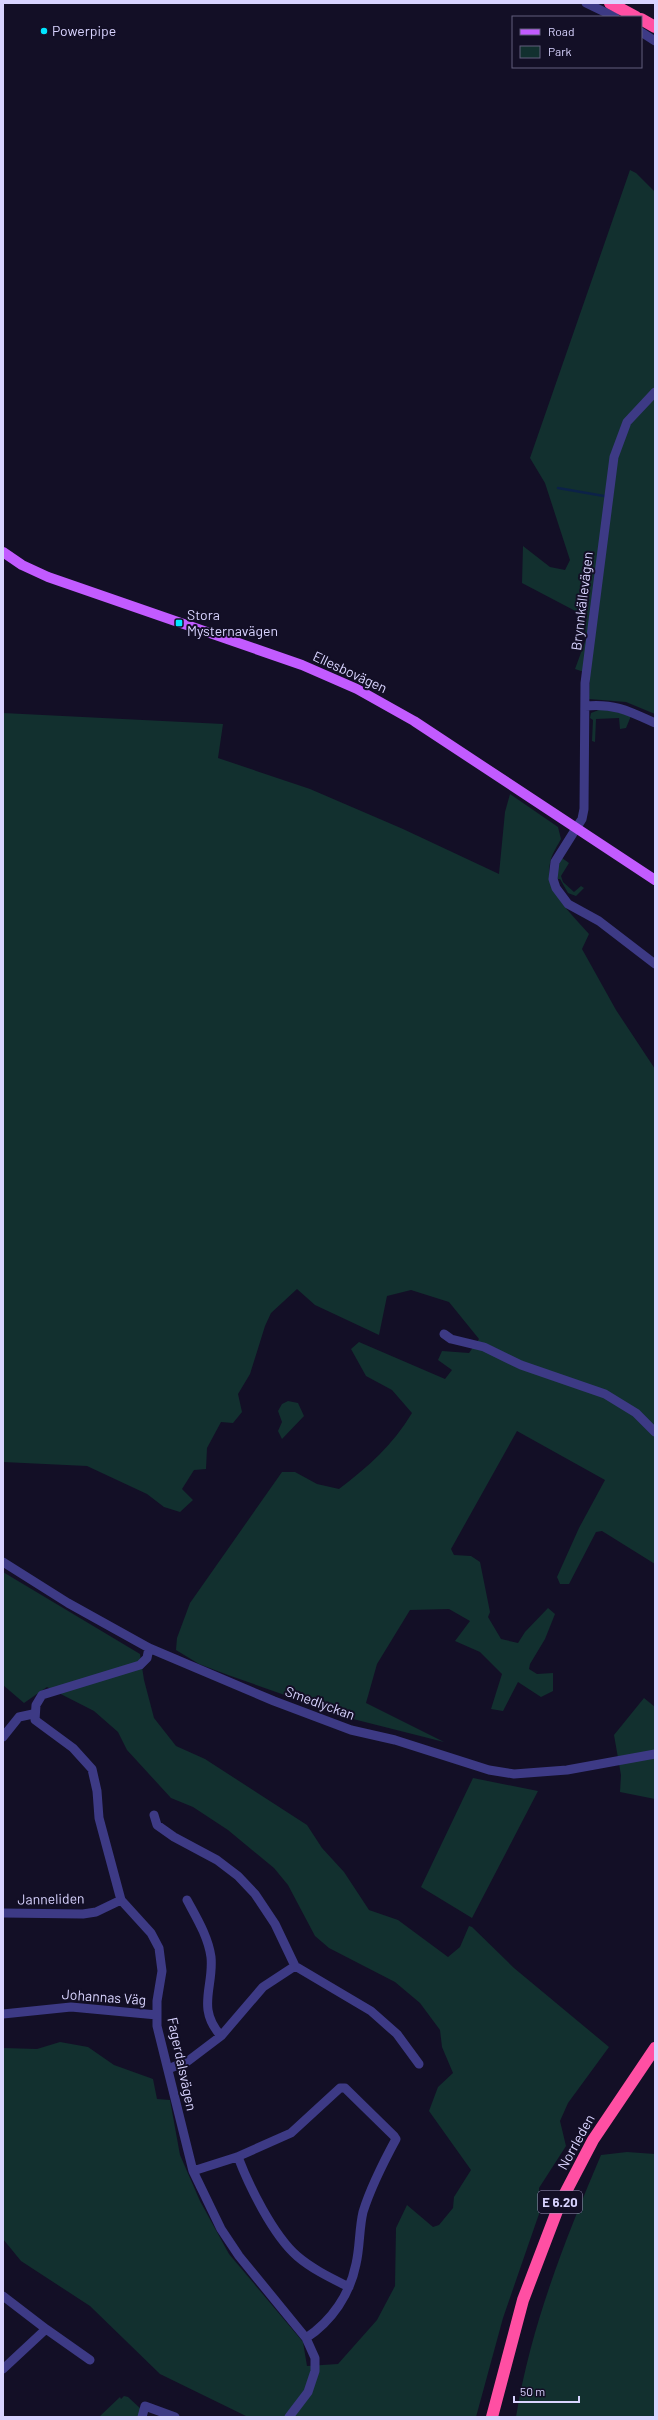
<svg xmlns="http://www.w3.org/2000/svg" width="658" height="2420" font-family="Barlow,sans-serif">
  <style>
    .green { fill: #12302f }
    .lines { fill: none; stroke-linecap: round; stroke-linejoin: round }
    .stream { stroke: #0c2248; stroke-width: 2.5 }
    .minor { stroke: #3d3a85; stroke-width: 9 }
    .major { stroke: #c25bff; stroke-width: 10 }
    .highway { stroke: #ff4fa3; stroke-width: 12 }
    .poi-dot { fill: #00e5ff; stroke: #130f26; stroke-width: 1.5 }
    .labels { text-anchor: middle; stroke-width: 4; stroke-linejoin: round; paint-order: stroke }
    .shield { fill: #130f26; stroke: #9e99be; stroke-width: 1 }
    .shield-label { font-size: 13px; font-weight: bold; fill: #d9d4ff }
    .poi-label { font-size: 14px; fill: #d9d4ff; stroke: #130f26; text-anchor: start }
    .street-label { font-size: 14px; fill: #d9d4ff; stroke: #130f26 }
  </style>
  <rect width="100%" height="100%" fill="#130f26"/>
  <!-- green -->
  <path class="green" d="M630,170L636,173L655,192V714L626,702L589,699L590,674L575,669L586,639L583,615L522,583L523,546L550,567L565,570L570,560L545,483L530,458Z
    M604,708L631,716L626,728L620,729L619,718L596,719L595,742L592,741L593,720L590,718L591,713Z
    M3,713L223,724L218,758L310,789L403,829L499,874L505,812L510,794L558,827L561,839C558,845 553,852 551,859C542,889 571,913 589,934L582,949L616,1010L655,1069V1564L602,1531L596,1532L569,1584H560L557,1577L579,1528L605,1480L517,1431L451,1549L454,1555L471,1556L480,1562L490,1612L488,1617L501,1639L518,1643L525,1632L548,1608L555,1614L545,1639L530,1664L529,1669L537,1674L553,1673V1691L541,1697L518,1682L503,1711L491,1709L502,1674L480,1652L455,1641L470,1621L449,1609L410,1610L377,1664L366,1703L444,1742L353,1719L228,1675L199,1664L176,1650L177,1638L190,1603L282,1472H295L317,1484L339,1489C368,1467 393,1445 412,1413L392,1390L366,1376L351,1349L359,1342L445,1379L452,1370L438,1360L442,1351L469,1353L479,1339L449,1302L411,1290L387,1296L379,1335L315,1305L297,1289L271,1313L265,1326L250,1374L238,1394L242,1412L233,1423L221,1422L207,1448L206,1469L194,1470L182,1489L193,1500L180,1512L164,1507L147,1494L87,1466L3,1462Z
    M562,858L569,863L561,876L563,882L574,892L581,886L584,888L576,896L568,893L560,879H557V868Z
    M288,1401L298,1403L304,1416L282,1439L278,1431L282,1422L278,1411L282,1404Z
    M3,1572L140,1654L144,1680L154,1718L176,1746L205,1759L307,1825L322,1848L344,1872L369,1910L398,1920L448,1957L460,1947L469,1926L472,1927L514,1968L609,2047L568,2103L560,2121L566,2146L539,2188L540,2211L503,2318L476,2417H248L160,2374L90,2306L21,2261L3,2239V2048L37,2049L60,2042L88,2047L114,2065L153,2079L157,2099L170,2100L180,2155L200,2201L229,2254L303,2342L307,2366L338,2364L377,2320L395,2286L396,2228L407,2205L433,2227L439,2225L453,2208L454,2197L471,2170L429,2111L438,2087L453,2073L442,2047L440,2030L420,2003L395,1982L329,1948L315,1936L288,1885L274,1868L228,1830L193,1807L171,1798L127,1750L118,1732L94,1711L47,1687L24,1703L3,1685Z
    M644,1698L655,1707V1799L620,1792L621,1775L614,1735Z
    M473,1778L538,1791L472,1918L421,1887Z
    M627,2152L655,2154V2417H516C531,2325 565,2240 601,2155Z
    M124,2396L128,2397L141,2409L139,2417H99L120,2397L121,2399Z"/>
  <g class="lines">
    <!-- stream -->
    <path class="stream" d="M558,488L604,496"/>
    <!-- minor -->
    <path class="minor" d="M586,3L615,17
      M641,32L655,41
      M655,392L627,422L614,457L585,683L584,809L582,819L555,862L553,879L556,888L568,904L599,921L655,964
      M585,706C614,703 629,711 655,723
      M444,1334L451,1339L484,1347L521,1365L605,1394L636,1413L655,1432
      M3,1562L68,1603L149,1648L274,1701L351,1730L395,1740L489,1770L514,1774L567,1770L655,1754
      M149,1648L147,1658L140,1665L42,1695L36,1705L35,1720L73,1748L92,1769L97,1791L99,1818L121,1900L151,1933L159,1948L162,1971L157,2001V2026L193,2171L221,2229L239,2256L306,2338L315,2358V2371L308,2392L289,2417
      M3,1737L19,1717L33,1714
      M154,1815L157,1825L174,1837L217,1860L238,1876L255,1894L275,1924L295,1966L371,2011L397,2034L419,2064
      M187,1900C196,1917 208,1936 211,1957C214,1987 196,2008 221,2036
      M3,1913L83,1914L96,1912L121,1900
      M3,2014L71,2007L157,2015
      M168,2069L188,2061L221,2036L263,1987L295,1966
      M238,2157C249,2186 273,2235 297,2256C312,2269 331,2278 349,2287
      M193,2171L237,2157L291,2133L340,2088H345L394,2136L396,2139C383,2163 371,2186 363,2212C359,2229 360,2247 356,2264C350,2294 332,2321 306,2338
      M3,2296L46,2329L3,2369
      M46,2329L90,2360
      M142,2417L145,2406L175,2417"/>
    <!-- major -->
    <path class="major" d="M3,552L22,565L48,577L302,665L357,689L414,721L655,880"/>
    <!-- highway -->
    <path class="highway" d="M610,3L636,17
      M641,19L655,27
      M492,2417L523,2300L560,2203L593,2140L655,2048"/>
  </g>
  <!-- markers -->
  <g class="poi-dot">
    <circle cx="44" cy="31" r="4"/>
    <rect x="175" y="619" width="8" height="8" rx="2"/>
  </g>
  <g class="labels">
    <!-- shield labels -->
    <rect class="shield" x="538" y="2191" width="44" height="22" rx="3"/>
    <g class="shield-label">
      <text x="560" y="2207">E 6.20</text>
    </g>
    <!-- poi labels -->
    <g class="poi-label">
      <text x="52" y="36">Powerpipe</text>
      <text x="187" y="620">Stora<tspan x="187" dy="16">Mysternavägen</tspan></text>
    </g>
    <!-- street labels -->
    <g class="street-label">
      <text transform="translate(582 601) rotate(-83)" y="5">Brynnkällevägen</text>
      <text transform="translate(350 672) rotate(25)" y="5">Ellesbovägen</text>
      <text transform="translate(320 1703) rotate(20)" y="5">Smedlyckan</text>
      <text transform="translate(51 1899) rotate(-1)" y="5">Janneliden</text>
      <text transform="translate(104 1997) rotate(4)" y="5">Johannas Väg</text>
      <text transform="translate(182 2064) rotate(78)" y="5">Fagerdalsvägen</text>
      <text transform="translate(576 2142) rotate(-61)" y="5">Norrleden</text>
    </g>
  </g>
  <!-- border -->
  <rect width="658" height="2420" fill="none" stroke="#d9d4ff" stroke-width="8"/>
  <!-- legend -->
  <rect x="512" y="16" width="130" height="52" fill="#130f26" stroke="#625e7d"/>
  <rect x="520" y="29" width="20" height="6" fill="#c25bff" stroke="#625e7d"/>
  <text x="548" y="36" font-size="12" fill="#d9d4ff">Road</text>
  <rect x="520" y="46" width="20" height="12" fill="#12302f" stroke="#625e7d"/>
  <text x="548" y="56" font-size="12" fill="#d9d4ff">Park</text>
  <!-- scale -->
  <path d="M514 2396v6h65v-6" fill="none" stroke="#d9d4ff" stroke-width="2"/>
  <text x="520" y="2396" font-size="12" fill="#d9d4ff" stroke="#130f26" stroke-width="3" paint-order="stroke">50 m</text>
</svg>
